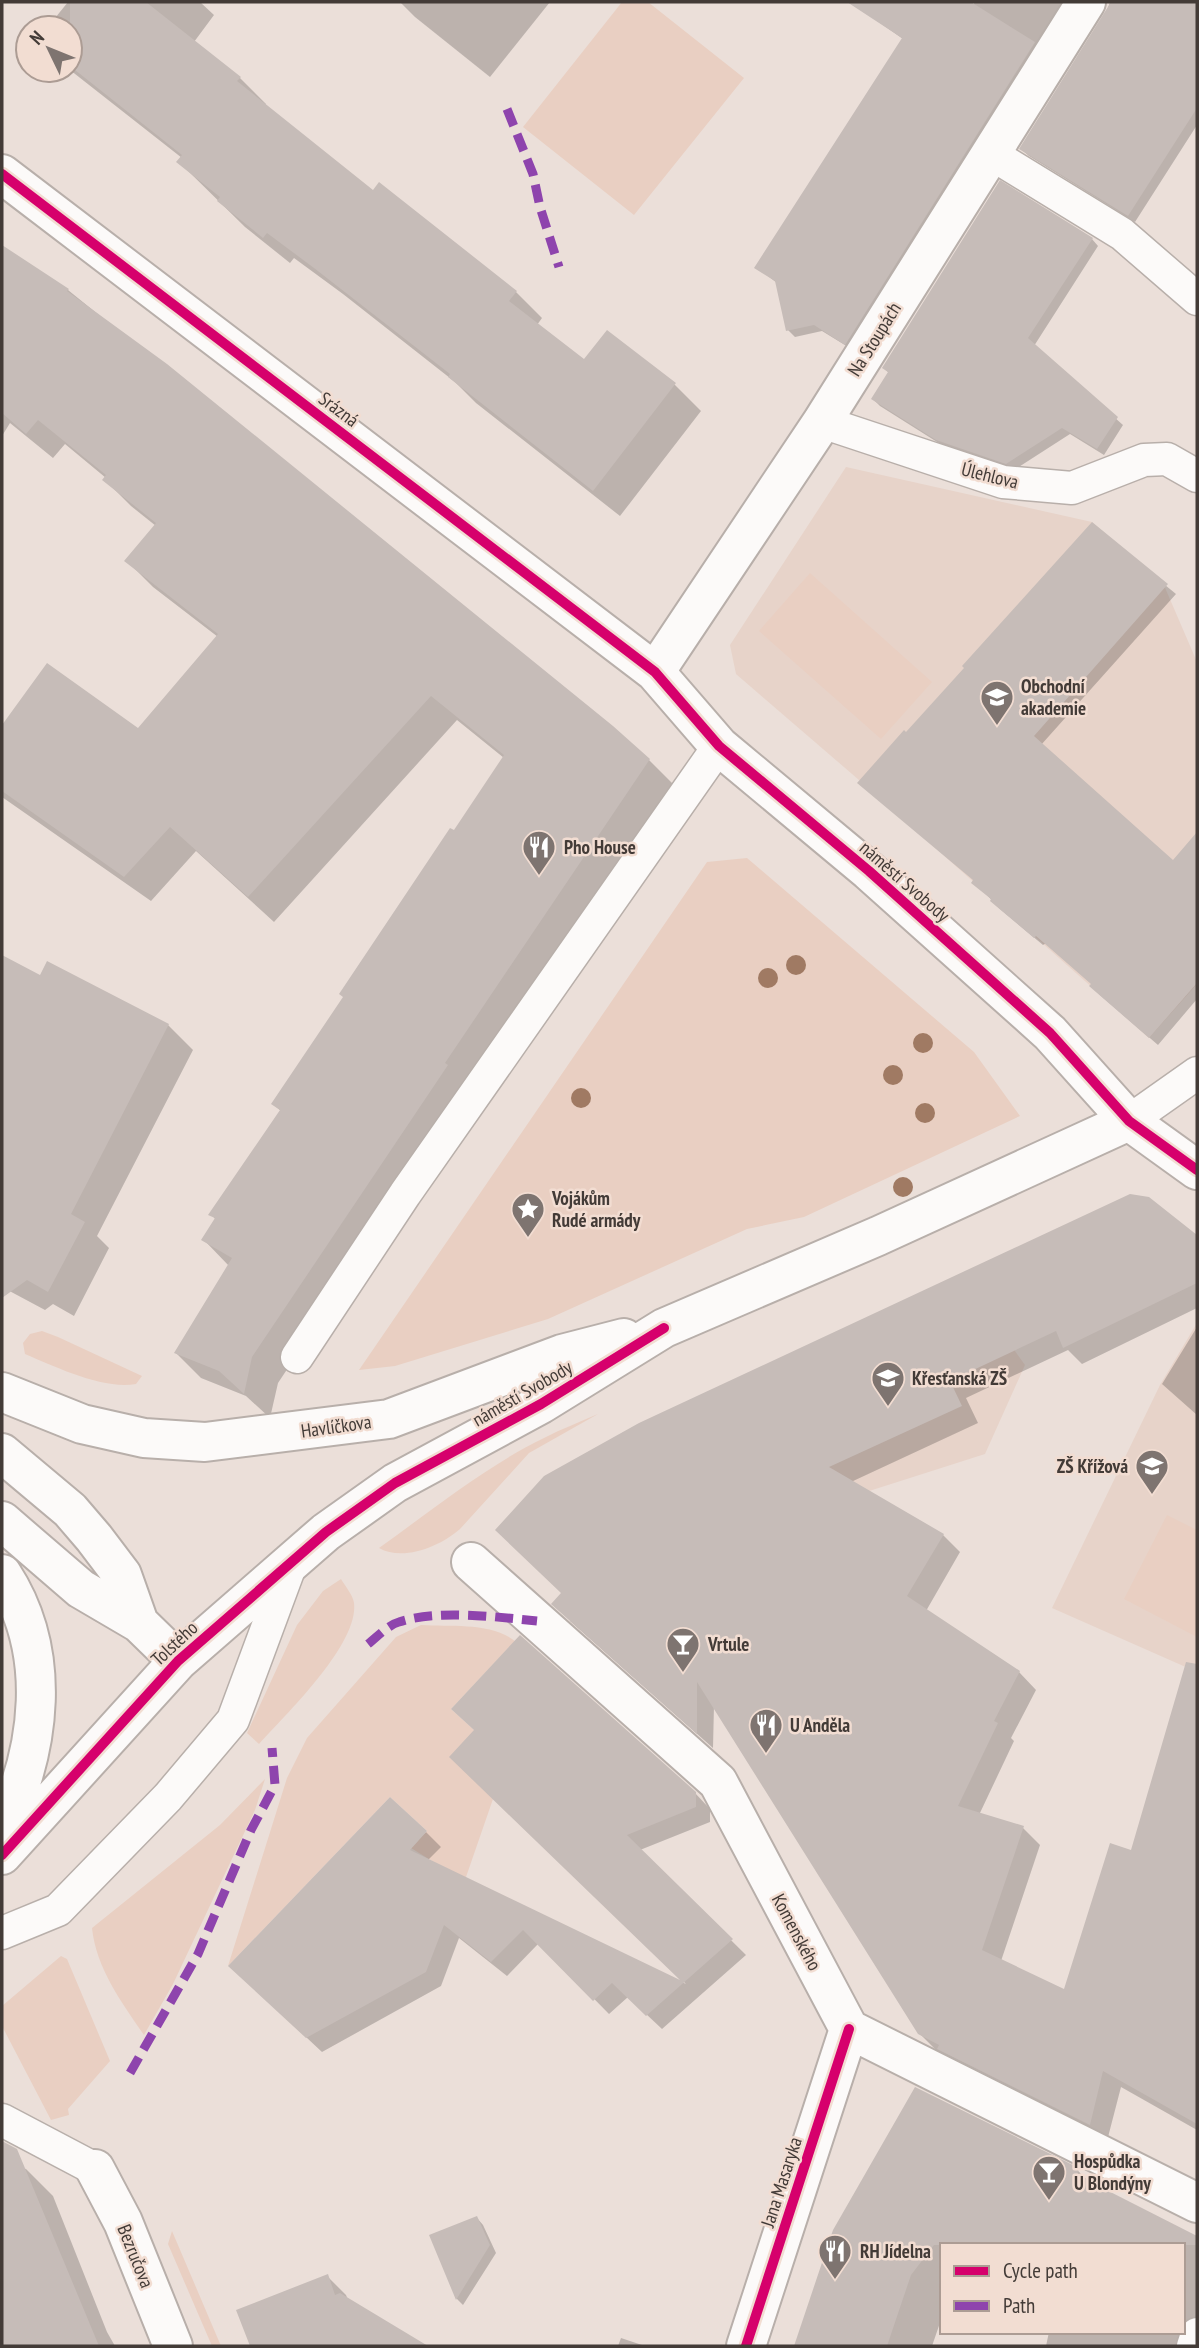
<svg xmlns="http://www.w3.org/2000/svg" width="1199" height="2348" font-family="'PT Sans Narrow',sans-serif">
  <style>
    .built { fill: #e7d3c9 }
    .green { fill: #e9cfc2 }
    .shadow { fill: #0003 }
    .building { fill: #c6bcb8 }
    .lines { fill: none; stroke-linecap: round; stroke-linejoin: round }
    .lane-casing { stroke: #b8afaa; stroke-width: 35 }
    .street-casing { stroke: #b8afaa; stroke-width: 42 }
    .lane { stroke: #fcfaf9; stroke-width: 32 }
    .street { stroke: #fcfaf9; stroke-width: 38 }
    .quiet { stroke: #8e44ad; stroke-width: 9; stroke-dasharray: 18 9; stroke-linecap: butt }
    .cycleway-casing { stroke: #f2ddd2; stroke-width: 15 }
    .cycleway { stroke: #d6006c; stroke-width: 10 }
    .tree { fill: #a07a63 }
    .labels { text-anchor: middle; stroke-width: 5; stroke-linejoin: round; paint-order: stroke }
    .street-label { font-size: 19px; fill: #433b37; stroke: #f2ddd2 }
    .poi-label { font-size: 19px; font-weight: bold; fill: #433b37; stroke: #f2ddd2; text-anchor: start }
  </style>
  <rect width="100%" height="100%" fill="#ebdfd9"/>
  <!-- built -->
  <path class="built" d="M846,467L1092,522L1163,583L1197,662V984L1149,1038L859,780L736,674L730,645Z
    M976,1267L1015,1351L1025,1365L985,1454L816,1508L804,1482Z
    M1197,1323V1672L1052,1608L1160,1385Z"/>
  <!-- green -->
  <path class="green" d="M622,2H648L744,78L634,215L523,127Z
    M810,573L932,682L881,739L759,631Z
    M747,858L974,1052L1020,1116L804,1217L747,1229L548,1319L395,1366L359,1370L707,862Z
    M42,1331L58,1337L142,1376L136,1384C103,1390 56,1367 25,1354L23,1343L30,1334Z
    M598,1414L529,1453L460,1529C441,1546 403,1562 379,1548C431,1511 486,1466 544,1438C561,1429 580,1422 598,1414Z
    M1167,1515L1197,1530V1637L1124,1599Z
    M341,1579C345,1586 353,1595 354,1603C359,1644 286,1714 259,1744L247,1733L297,1625L323,1591Z
    M421,1625C452,1627 490,1622 515,1641L451,1709L474,1730L493,1799L466,1877V1882L411,1848L427,1831L390,1797L228,1966L287,1778L307,1738L396,1637Z
    M265,1779L255,1810L173,1984L144,2035C122,2003 96,1968 92,1928L220,1825Z
    M61,1956L67,1959L110,2061L68,2109L69,2115L51,2120L2,2026V2006Z
    M172,2231L221,2346H212L168,2244Z"/>
  <!-- shadow -->
  <path class="shadow" d="M68,2H200L214,15L194,42L240,78L266,104L265,106L374,192L516,292L542,318L537,325L584,361L675,385L701,411L620,516L476,403L455,382L343,294L294,258L290,263L245,227L179,162L182,158L70,70V28H47Z
    M400,2H550L490,77L415,17Z
    M874,2H968L973,5L975,2H1072L853,350L822,331L795,337L788,330L777,283L756,267L903,39L866,13Z
    M1110,2H1159L1164,5L1166,2H1197V125L1135,222L1029,156L1021,149L1106,14Z
    M1092,239L1098,246L1034,346L1123,425L1104,455L1070,434L1014,470L945,447L880,406L873,399L890,374L884,368Z
    M2,246L68,290L649,760L675,786L278,1383L270,1418L246,1396L201,1378L176,1353L229,1266L204,1240L216,1220L211,1214L281,1111L273,1104L504,758L457,720L274,922L196,851L151,901L2,797V728L47,665L138,730L218,637L153,587L127,561L156,526L131,506L105,480L106,478L65,444L53,458L10,423L2,436Z
    M1092,525L1176,594L1041,745L1173,863L1197,835V999L1158,1045L1100,995L1092,984L1046,943L1043,945L1000,909L974,881L906,734Z
    M2,957L41,977L168,1025L193,1050L97,1236L109,1248L74,1316L53,1304L45,1310L2,1287Z
    M1148,1198L1197,1237V1308L1082,1364L1068,1350L966,1398L978,1423L851,1482L943,1535L960,1552L926,1611L1019,1672L1036,1690L1011,1738L1014,1741L979,1815L1023,1828L1040,1845L1001,1961L1065,1991L1132,1852L1167,1733L1197,1741V2130L1121,2087L1107,2141L956,2065L947,2056L937,2051L919,2033L714,1705L713,1748L570,1621Z
    M1197,1327V1415L1162,1384Z
    M452,1756L695,1793L710,1809V1822L640,1850L746,1955L662,2029L628,1997L609,2014L539,1943L507,1976L459,1938L441,1986L322,2052L245,1980L426,1832L441,1847L428,1860L686,1984Z
    M2,2162L26,2169L53,2196L107,2332L115,2346H2Z
    M1077,2170L1092,2184L1197,2238V2346H1046L1049,2332H1183V2245H942V2317L932,2346H796L834,2232Z
    M477,2218L483,2225L496,2253L463,2305L457,2299L431,2236Z
    M328,2277L346,2295L348,2300L356,2305L400,2346H252L238,2311Z
    M621,2338L645,2346H618Z"/>
  <!-- building -->
  <path class="building" d="M70,2H146L241,77L237,81L373,190L379,182L517,291L509,301L584,359L607,330L676,383L593,491L448,377L450,374L314,268L267,233L263,238L217,201L220,197L176,162L182,155L70,66Z
    M847,2H971L1035,42L845,345L814,325L786,331L775,281L754,268L902,38Z
    M1111,2H1197V108L1128,216L1019,149Z
    M1000,180L1093,238L1028,338L1118,417L1097,449L1062,428L1006,464L936,440L871,399L888,372L882,368Z
    M2,245L69,289L67,291L167,364L613,726L650,759L445,1063L448,1065L252,1357L244,1394L219,1371L174,1353L232,1258L201,1240L215,1218L208,1215L280,1110L271,1104L343,997L339,994L450,828L454,830L504,755L431,696L248,897L170,827L124,877L2,791V725L47,663L138,728L218,634L124,561L156,523L102,480L106,475L38,420L26,434L2,413Z
    M1092,522L1168,584L1034,736L1173,860L1197,832V983L1149,1038L1089,986L1091,984L1036,936L1034,938L990,901L991,899L971,883L973,880L857,783L904,730L906,732L964,668L962,666Z
    M2,955L40,975L47,961L169,1024L71,1214L85,1222L48,1292L27,1280L2,1298Z
    M1130,1194L1149,1197L1197,1235V1283L1063,1348L1056,1331L950,1381L962,1406L829,1467L944,1534L907,1596L1020,1671L994,1721L998,1723L958,1806L1024,1826L982,1950L1064,1989L1110,1843L1131,1850L1186,1662L1197,1664V2124L1103,2071L1090,2125L937,2049L939,2045L918,2034L697,1682V1734L551,1604L561,1593L495,1530L544,1476L639,1423Z
    M520,1635L696,1792V1807L627,1835L733,1939L646,2016L612,1983L593,2001L523,1930L491,1962L444,1925L426,1972L306,2038L228,1966L390,1797L427,1831L410,1850L680,1980L449,1757L474,1730L451,1709Z
    M915,2087L1079,2168L1077,2175L1197,2236V2245H934L911,2275L887,2346H794L833,2230Z
    M2,2141L17,2149L99,2346H2Z
    M477,2216L490,2245L456,2300L429,2235Z
    M328,2274L335,2295L340,2293L428,2346H250L236,2310Z"/>
  <g class="lines">
    <defs>
      <path id="lane" d="M990,153L1122,234L1197,299
        M822,422L1003,482L1072,488L1144,460L1167,459L1197,476
        M1129,1121L1197,1073
        M297,1357L405,1194L719,746
        M2,1933L58,1910L168,1797L233,1720L292,1561
        M2,2120L95,2169
        M1193,2346L1197,2334"/>
      <path id="street" d="M2,174L655,672L719,746L869,871L1050,1033L1129,1121L1197,1170
        M655,672L822,422L1086,2
        M2,1392L82,1424L144,1438L205,1442L389,1419L562,1354L624,1338
        M2,1453L70,1510L94,1538L122,1575L139,1623
        M2,1521L81,1589L139,1623L178,1661
        M471,1562L718,1782L849,2029L1197,2203
        M2,1574C53,1652 41,1749 2,1830
        M2,1855L178,1661L326,1532L395,1483L541,1404L664,1328L878,1236L1129,1121
        M95,2169L123,2222L173,2346
        M746,2346L849,2029"/>
    </defs>
    <!-- lane casing -->
    <use href="#lane" class="lane-casing"/>
    <!-- street casing -->
    <use href="#street" class="street-casing"/>
    <!-- lane -->
    <use href="#lane" class="lane"/>
    <!-- street -->
    <use href="#street" class="street"/>
    <!-- quiet -->
    <path class="quiet" d="M507,109L533,174L540,207L559,267
      M368,1644C377,1637 388,1625 399,1622C437,1609 497,1617 537,1621
      M130,2073L198,1954L251,1830L275,1785L272,1748"/>
    <defs>
      <path id="cycleway" d="M2,174L655,672L719,746L869,871L1050,1033L1129,1121L1197,1170
        M2,1855L178,1661L326,1532L395,1483L541,1404L664,1328
        M746,2346L849,2029"/>
    </defs>
    <!-- cycleway casing -->
    <use href="#cycleway" class="cycleway-casing"/>
    <!-- cycleway -->
    <use href="#cycleway" class="cycleway"/>
  </g>
  <!-- trees -->
  <g class="tree">
    <circle cx="796" cy="965" r="10"/>
    <circle cx="768" cy="978" r="10"/>
    <circle cx="923" cy="1043" r="10"/>
    <circle cx="893" cy="1075" r="10"/>
    <circle cx="581" cy="1098" r="10"/>
    <circle cx="925" cy="1113" r="10"/>
    <circle cx="903" cy="1187" r="10"/>
  </g>
  <!-- icons -->
  <defs>
    <symbol id="university-pin" viewBox="-11 -11 22 30"><path d="M0 17L-7.5 6A9.5 9.5 0 1 1 7.5 6Z" fill="#7e7470" stroke="#f2ddd2"/><path d="M0-5L7-2L0 1L-7-2ZM-4 1L0 2.5L4 1V4Q0 6-4 4Z" fill="#fff"/></symbol>
    <symbol id="restaurant-pin" viewBox="-11 -11 22 30"><path d="M0 17L-7.5 6A9.5 9.5 0 1 1 7.5 6Z" fill="#7e7470" stroke="#f2ddd2"/><path d="M-5-6h1v4h1v-4h1v4h1v-4h1v5L-1.5 .5V6h-2V.5L-5-1ZM5-6V6H3V1.5H1.5Q1.5-4 5-6Z" fill="#fff"/></symbol>
    <symbol id="sight-pin" viewBox="-11 -11 22 30"><path d="M0 17L-7.5 6A9.5 9.5 0 1 1 7.5 6Z" fill="#7e7470" stroke="#f2ddd2"/><path d="M0-6L1.8-2.2L6-1.7L2.9 1.2L3.7 5.4L0 3.3L-3.7 5.4L-2.9 1.2L-6-1.7L-1.8-2.2Z" fill="#fff"/></symbol>
    <symbol id="school-pin" viewBox="-11 -11 22 30"><path d="M0 17L-7.5 6A9.5 9.5 0 1 1 7.5 6Z" fill="#7e7470" stroke="#f2ddd2"/><path d="M0-5L7-2L0 1L-7-2ZM-4 1L0 2.5L4 1V4Q0 6-4 4Z" fill="#fff"/></symbol>
    <symbol id="bar-pin" viewBox="-11 -11 22 30"><path d="M0 17L-7.5 6A9.5 9.5 0 1 1 7.5 6Z" fill="#7e7470" stroke="#f2ddd2"/><path d="M-6-5H6L.8 .8V4.5H3.5V6h-7V4.5H-.8V.8Z" fill="#fff"/></symbol>
  </defs>
  <g fill-rule="evenodd">
    <use href="#university-pin" x="978" y="678" width="38" height="52"/>
    <use href="#restaurant-pin" x="520" y="828" width="38" height="52"/>
    <use href="#sight-pin" x="509" y="1190" width="38" height="52"/>
    <use href="#school-pin" x="869" y="1359" width="38" height="52"/>
    <use href="#school-pin" x="1133" y="1447" width="38" height="52"/>
    <use href="#bar-pin" x="664" y="1625" width="38" height="52"/>
    <use href="#restaurant-pin" x="747" y="1706" width="38" height="52"/>
    <use href="#bar-pin" x="1030" y="2153" width="38" height="52"/>
    <use href="#restaurant-pin" x="816" y="2232" width="38" height="52"/>
  </g>
  <g class="labels">
    <!-- street labels -->
    <g class="street-label">
      <text transform="translate(874 339) rotate(-58)" y="7">Na Stoupách</text>
      <text transform="translate(339 409) rotate(37)" y="7">Srázná</text>
      <text transform="translate(990 475) rotate(14)" y="7">Úlehlova</text>
      <text transform="translate(905 881) rotate(41)" y="7">náměstí Svobody</text>
      <text transform="translate(522 1393) rotate(-30)" y="7">náměstí Svobody</text>
      <text transform="translate(336 1426) rotate(-8)" y="7">Havlíčkova</text>
      <text transform="translate(174 1643) rotate(-43)" y="7">Tolstého</text>
      <text transform="translate(797 1932) rotate(62)" y="7">Komenského</text>
      <text transform="translate(781 2182) rotate(-72)" y="7">Jana Masaryka</text>
      <text transform="translate(136 2256) rotate(68)" y="7">Bezručova</text>
    </g>
    <!-- poi labels -->
    <g class="poi-label">
      <text x="1021" y="693">Obchodní<tspan x="1021" dy="22">akademie</tspan></text>
      <text x="564" y="854">Pho House</text>
      <text x="552" y="1205">Vojákům<tspan x="552" dy="22">Rudé armády</tspan></text>
      <text x="912" y="1385">Křesťanská ZŠ</text>
      <text x="1128" y="1473" text-anchor="end">ZŠ Křížová</text>
      <text x="708" y="1651">Vrtule</text>
      <text x="790" y="1732">U Anděla</text>
      <text x="1074" y="2168">Hospůdka<tspan x="1074" dy="22">U Blondýny</tspan></text>
      <text x="860" y="2258">RH Jídelna</text>
    </g>
  </g>
  <!-- border -->
  <rect width="1199" height="2348" fill="none" stroke="#433b37" stroke-width="7"/>
  <!-- legend -->
  <rect x="940" y="2243" width="245" height="91" fill="#f2ddd2" stroke="#ac9c94" stroke-width="2"/>
  <rect x="954" y="2266" width="35" height="10" fill="#d6006c" stroke="#ac9c94" stroke-width="2"/>
  <text x="1003" y="2278" font-size="21" fill="#433b37">Cycle path</text>
  <rect x="954" y="2301" width="35" height="10" fill="#8e44ad" stroke="#ac9c94" stroke-width="2"/>
  <text x="1003" y="2313" font-size="21" fill="#433b37">Path</text>
  <!-- north arrow -->
  <g transform="translate(49 49) rotate(313)"><circle r="33" fill="#f2ddd2" stroke="#ac9c94" stroke-width="2"/>
  <path d="M0-5L12 26L0 18L-12 26Z" fill="#7e7470"/>
  <text y="-10" font-size="19" font-weight="bold" text-anchor="middle" fill="#433b37">N</text>
  </g>
</svg>
